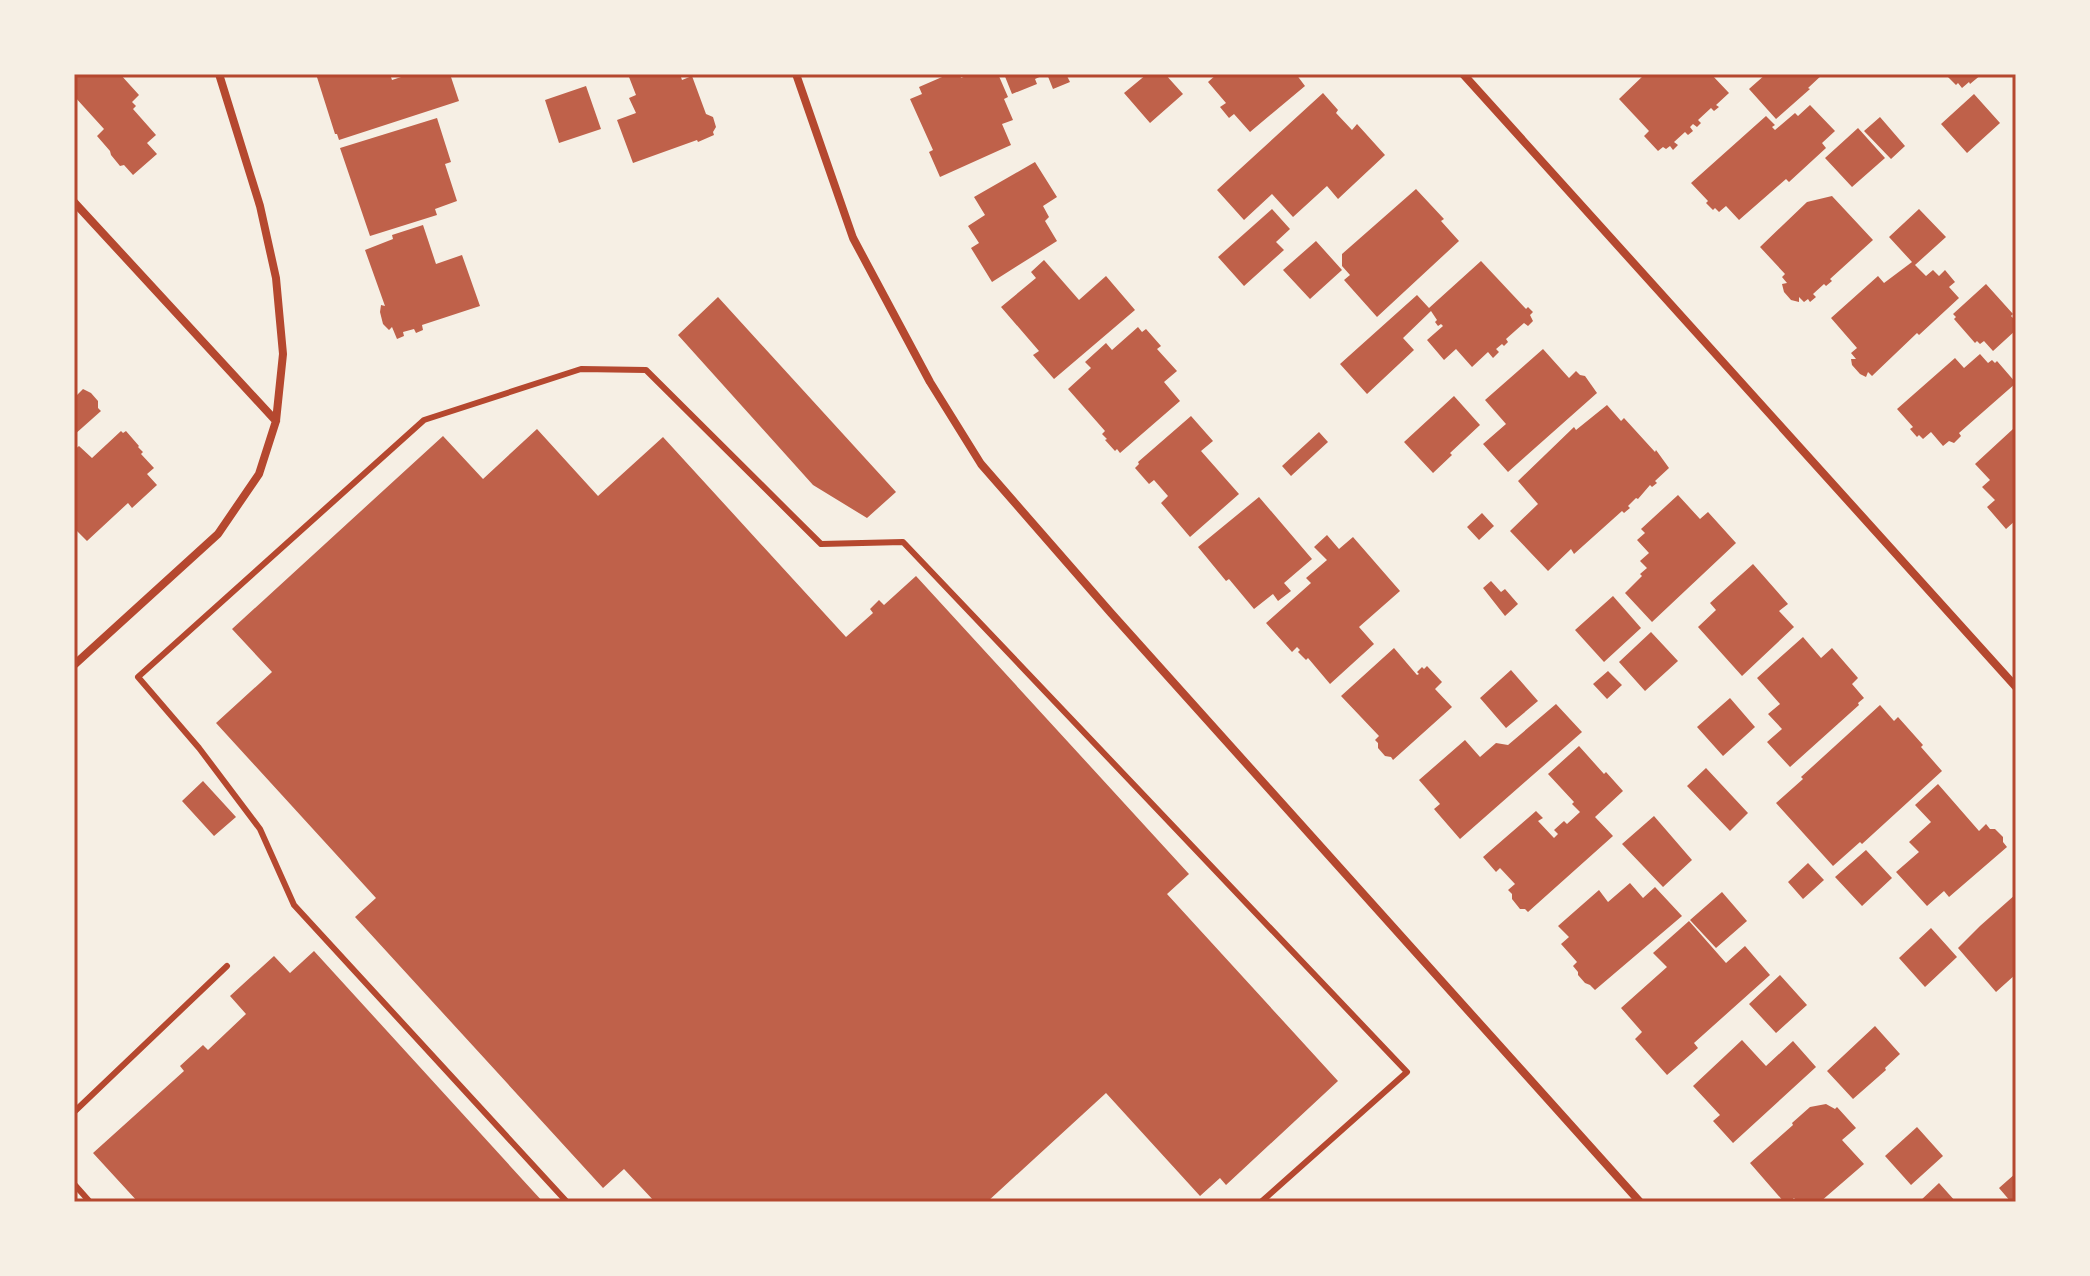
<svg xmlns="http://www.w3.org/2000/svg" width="2090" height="1276" font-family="Rubik,sans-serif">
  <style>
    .building { fill: #bf614a }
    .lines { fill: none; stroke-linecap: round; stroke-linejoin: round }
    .service { stroke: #b5482f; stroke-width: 6 }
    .minor { stroke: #b5482f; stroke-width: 8 }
    .neatline { fill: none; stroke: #b5482f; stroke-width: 3 }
  </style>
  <rect width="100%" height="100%" fill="#f6efe4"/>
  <!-- building -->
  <path class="building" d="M74,74H120L139,95L132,102L136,106L133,109L156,135L147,143L157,154L133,175L124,165L120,166L111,155L110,151L97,136L104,129L74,96Z
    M316,74H390L392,80L410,74H450L459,101L339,140L337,134H335Z
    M637,74H680L682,80L692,76L706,114L713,117L716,127L713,132L714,135L698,142L697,140L633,163L617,120L636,113L629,98L636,95L629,77Z
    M949,74H960L961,78L971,74H998L1008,97L1004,99L1013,120L1002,124L1011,145L940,177L929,152L933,150L910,99L922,94L919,87Z
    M1004,74H1046L1035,79L1037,84L1012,94Z
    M1047,74H1066L1070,82L1053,89Z
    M1147,74H1165L1183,94L1150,123L1124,93Z
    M1217,74H1296L1305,86L1250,132L1234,114L1229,118L1220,107L1226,103L1208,82Z
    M1645,74H1711L1729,93L1716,105L1719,107L1714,111L1711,108L1698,120L1701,123L1697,127L1693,124L1690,127L1693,131L1688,135L1685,132L1674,142L1678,145L1673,150L1670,146L1666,149L1663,147L1658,151L1644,136L1649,131L1619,99Z
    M1766,74H1823L1808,88L1810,89L1776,119L1749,89Z
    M1949,74H1982L1970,84L1969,82L1962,88L1958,83L1956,85L1947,76Z
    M586,86L601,129L559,143L545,100Z
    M1323,93L1338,110L1336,113L1352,130L1357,124L1385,155L1338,199L1327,186L1293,217L1272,194L1244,220L1217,190Z
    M1974,94L2000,123L1967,153L1941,124Z
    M1810,105L1835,131L1822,143L1826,148L1789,182L1786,179L1739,220L1726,206L1719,212L1715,208L1713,210L1706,203L1708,201L1691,183L1766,116L1775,125L1772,127L1775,130L1795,113L1798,116Z
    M1880,117L1905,146L1891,159L1864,131Z
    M437,118L451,162L445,164L457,201L435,209L437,215L370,236L340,148Z
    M1858,128L1885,158L1852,187L1825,158Z
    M1035,162L1057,197L1043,206L1049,217L1045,221L1057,241L992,282L971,248L979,243L968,226L985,215L974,197Z
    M1416,189L1444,219L1441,221L1459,241L1377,317L1344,280L1350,275L1342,266V254Z
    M1832,196L1873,240L1830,279L1832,281L1826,286L1824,284L1813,294L1816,297L1810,302L1808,299L1804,302L1799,297V302L1791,300L1784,292L1782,284L1787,283L1782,277L1785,274L1760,247L1807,202Z
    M1272,209L1290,229L1276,242L1284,250L1244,286L1218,257Z
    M1919,209L1946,237L1915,265L1926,276L1933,270L1939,276L1945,270L1955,282L1949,287L1959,298L1919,335L1917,333L1872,376L1868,372L1866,377L1860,374L1852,365L1851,359H1856L1851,353L1857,348L1831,318L1878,276L1884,283L1912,262L1889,237Z
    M423,225L436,264L462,255L480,306L422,325L423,330L416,333L414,329L403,332L404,336L397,339L392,327L389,330L383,324L380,312L381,305L385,306L365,250L393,239L392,235Z
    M1316,241L1342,270L1310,299L1283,270Z
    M1044,260L1079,300L1106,276L1135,310L1054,379L1033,355L1039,351L1001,307L1036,278L1031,272Z
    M1481,261L1526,309L1528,307L1533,312L1530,315L1533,321L1528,326L1524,323L1506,339L1508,342L1504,346L1502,344L1496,349L1499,352L1493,358L1488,352L1472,367L1456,349L1444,360L1427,340L1443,326L1441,324L1438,326L1435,322L1437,320L1431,311L1403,338L1414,350L1367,394L1340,364L1417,295L1429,308Z
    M1986,284L2013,314L2011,316L2016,321V330L1993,351L1984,341L1980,344L1977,341L1975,343L1954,319L1956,317L1953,314Z
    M718,297L896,492L867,518L813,485L678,335Z
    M1138,327L1142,332L1146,329L1161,346L1157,349L1177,371L1164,382L1180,401L1120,453L1117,449L1115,451L1105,440L1107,439L1102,434L1105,431L1068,389L1091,368L1085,362L1106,343L1112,350Z
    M1543,349L1569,378L1576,371L1580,375L1585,376L1597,393L1508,472L1483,444L1506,424L1485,400Z
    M1980,354L1988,363L1992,360L1995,363L1997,361L2016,383L1959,433L1961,436L1954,443L1949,441L1943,446L1931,432L1923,439L1919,435L1917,437L1910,429L1913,427L1897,409L1955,358L1964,368Z
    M83,389L91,393L98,401V408L101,411L74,435V394L76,396Z
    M1454,396L1480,425L1450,453L1452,455L1433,473L1404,442Z
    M1607,405L1621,421L1624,418L1655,452L1656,450L1669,468L1655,481L1657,483L1652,487L1650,485L1638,499L1636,498L1628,506L1630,508L1624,513L1622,511L1574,554L1571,549L1548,571L1510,531L1538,504L1518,481L1574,427L1576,430Z
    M1191,416L1213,441L1201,451L1239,494L1190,537L1161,503L1168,496L1154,480L1149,484L1135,468L1139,464L1138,462Z
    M537,429L598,496L663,437L846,637L873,613L870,609L879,600L884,605L916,576L1189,874L1167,894L1338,1081L1226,1185L1220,1178L1200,1196L1106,1093L987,1202H655L624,1169L603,1188L355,917L376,898L216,723L272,672L232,629L443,436L483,479Z
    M2013,429L2016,433V520L2006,529L1987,507L1995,500L1982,487L1990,480L1975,464Z
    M121,431L123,433L126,431L139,446L138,447L143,452L141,454L154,468L147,474L157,485L132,508L128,503L87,541L74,528V450L79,446L92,458Z
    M1319,432L1328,442L1291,476L1282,466Z
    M1678,495L1700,519L1708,512L1736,543L1652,622L1625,593L1642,576L1640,574L1647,568L1640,561L1649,553L1637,540L1645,533L1641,529Z
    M1259,497L1312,559L1284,583L1291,591L1278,601L1273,594L1254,609L1229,579L1226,581L1198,547Z
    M1482,513L1494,526L1479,540L1467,527Z
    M1327,535L1339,549L1353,537L1400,591L1359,627L1374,644L1330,684L1308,658L1306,660L1298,652L1300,650L1297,647L1292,652L1266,623L1311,583L1306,578L1327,560L1314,547Z
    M1753,564L1788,604L1779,611L1794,627L1742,676L1698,627L1716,610L1710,603Z
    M1491,581L1501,592L1505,589L1518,604L1505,616L1483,588Z
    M1613,596L1641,628L1604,662L1575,630Z
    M1651,632L1678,661L1645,691L1619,662Z
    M1803,637L1821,658L1832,648L1858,678L1852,684L1864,698L1858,703L1859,705L1790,767L1767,742L1782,729L1768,714L1780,704L1757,678Z
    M1394,648L1417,675L1419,674L1417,672L1422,667L1424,669L1427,666L1442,682L1435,689L1452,707L1393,760L1391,757L1385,756L1378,748V743L1375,740L1379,736L1341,696Z
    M1511,670L1538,701L1506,728L1480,698Z
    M1608,671L1622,685L1607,699L1593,684Z
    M1730,698L1755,727L1723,756L1697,727Z
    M1556,704L1582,732L1460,839L1434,809L1440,804L1419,780L1465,740L1480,757L1496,743L1508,745Z
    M1880,705L1894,721L1898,717L1923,745L1921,747L1942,771L1862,844L1860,842L1833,866L1776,803L1803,779L1801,777Z
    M1579,746L1604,774L1606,772L1623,791L1595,817L1613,836L1528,912L1525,909H1520L1512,899V894L1508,890L1515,884L1500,868L1496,872L1483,857L1536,811L1543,818L1538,821L1554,838L1558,834L1554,830L1564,821L1567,824L1580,812L1572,804L1574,802L1548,774Z
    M1706,768L1748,813L1730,831L1687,786Z
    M203,781L236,817L214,836L182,801Z
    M1938,784L1979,831L1986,824L1990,829H1995L2003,837V842L2007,847L1949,897L1944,891L1927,906L1896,872L1919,852L1909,842L1931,822L1915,805Z
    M1654,816L1692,860L1663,887L1622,844Z
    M1866,850L1892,878L1862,906L1835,877Z
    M1808,863L1824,880L1803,899L1788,882Z
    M1630,883L1643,898L1655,887L1682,916L1595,990L1590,985L1585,983L1578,975V972L1573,966L1577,962L1561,944L1569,937L1558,926L1599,890L1608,902Z
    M1722,892L1747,921L1716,948L1690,920Z
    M2016,894V974L1996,992L1958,948L1980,926Z
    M1689,921L1726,963L1745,946L1770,975L1694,1043L1698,1048L1667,1075L1635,1039L1642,1032L1621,1008L1667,967L1653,953Z
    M1931,928L1957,957L1925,987L1899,958Z
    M314,951L543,1202H138L93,1153L184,1071L180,1066L203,1045L208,1050L246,1014L230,996L274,956L290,973Z
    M1780,975L1807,1005L1776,1033L1749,1004Z
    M1875,1026L1900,1054L1885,1068L1886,1070L1853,1099L1827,1071Z
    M1742,1040L1766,1066L1793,1041L1816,1067L1733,1143L1713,1121L1720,1115L1693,1086Z
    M1826,1104L1835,1109L1837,1107L1856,1128L1842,1140L1864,1164L1820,1202H1798L1794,1198L1789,1202H1784L1750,1163L1793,1125L1792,1123L1810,1107Z
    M1917,1127L1943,1156L1911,1185L1885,1156Z
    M2016,1173V1202H2011L1999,1188Z
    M1939,1183L1956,1202H1919Z"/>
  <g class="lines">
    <!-- service -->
    <path class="service" d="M74,1112L227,966
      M74,1184L90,1202
      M567,1202L294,905L260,829L199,748L138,677L424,420L581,369L646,370L821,544L903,542L1407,1072L1261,1202
      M1473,1202H1499"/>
    <!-- minor -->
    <path class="minor" d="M796,74L853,238L930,382L981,464L1111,613L1640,1202
      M1463,74L2016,687
      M74,202L276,421
      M74,665L218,534L259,474L276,421L283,354L276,278L260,206L219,74"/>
  </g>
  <!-- border -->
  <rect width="2090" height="1276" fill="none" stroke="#f6efe4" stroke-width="152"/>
  <rect x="76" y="76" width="1938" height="1124" class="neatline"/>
</svg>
